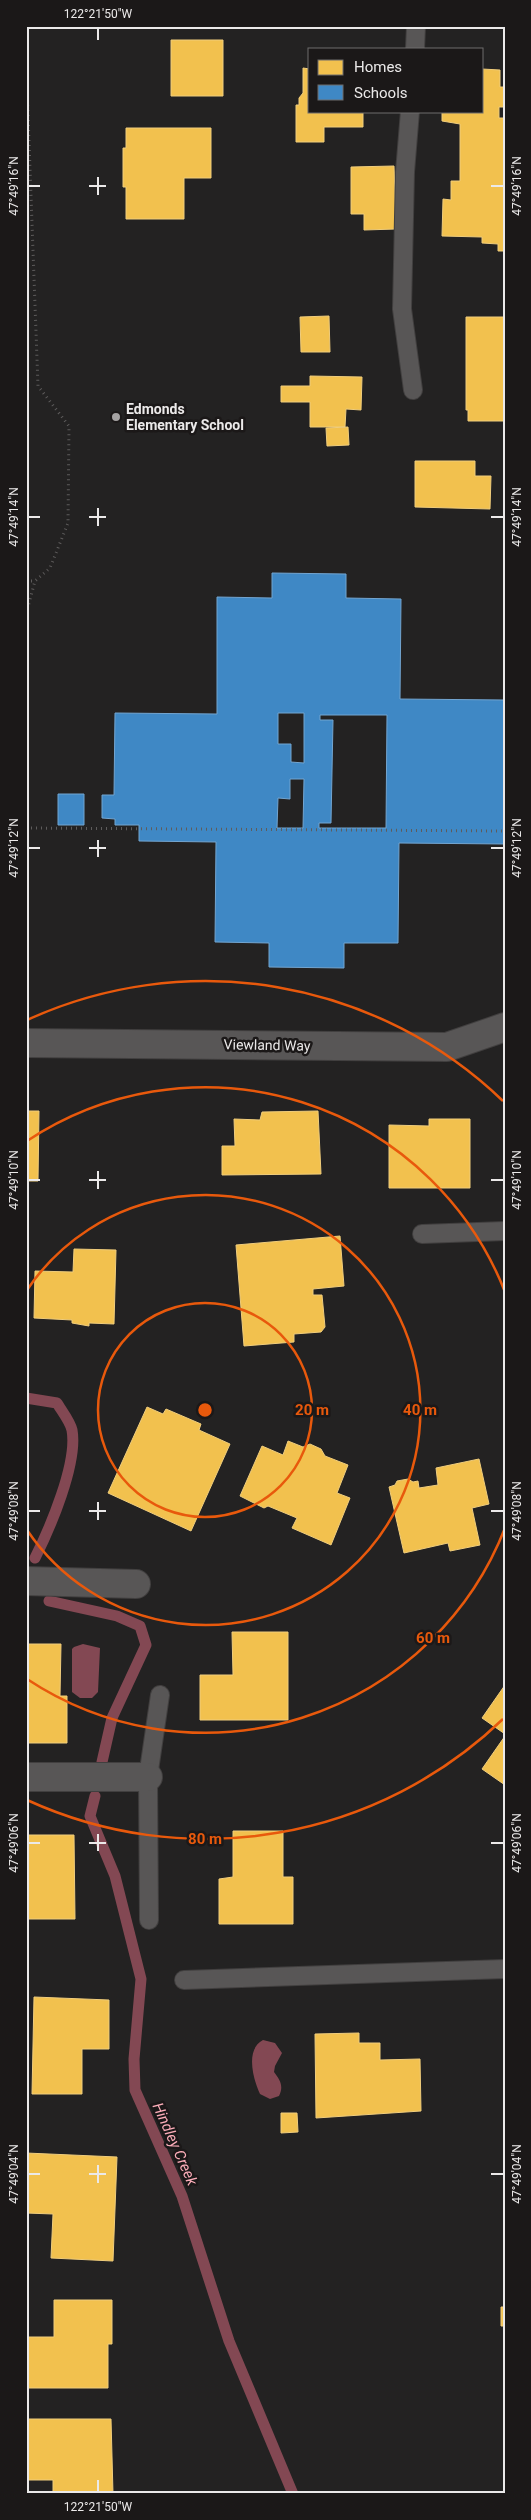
<svg xmlns="http://www.w3.org/2000/svg" width="531" height="2520" font-family="Roboto,sans-serif">
  <style>
    .water { fill: #834853 }
    .homes { fill: #f2c14e; stroke: #f0cd7c }
    .schools { fill: #3f88c5; stroke: #73a5d0; fill-rule: evenodd }
    .lines { fill: none; stroke-linecap: round; stroke-linejoin: round }
    .stream { stroke: #834853; stroke-width: 11 }
    .lane-casing { stroke: #413f3f; stroke-width: 20 }
    .street-casing { stroke: #413f3f; stroke-width: 30 }
    .path { stroke: #5e5c5c; stroke-width: 3; stroke-dasharray: 1 4; stroke-linecap: butt }
    .lane { stroke: #585656; stroke-width: 18 }
    .street { stroke: #585656; stroke-width: 28 }
    .ticks { fill: none; stroke: #ebe9e9; stroke-width: 2 }
    .ring { fill: none; stroke: #e8590c; stroke-width: 2.5 }
    .poi-dot { fill: #a5a3a3; stroke: #1b1818; stroke-width: 2 }
    .labels { text-anchor: middle; stroke-width: 5; stroke-linejoin: round; paint-order: stroke }
    .poi-label { font-size: 14px; font-weight: bold; fill: #ebe9e9; stroke: #1b1818; text-anchor: start }
    .street-label { font-size: 14px; fill: #ebe9e9; stroke: #1b1818 }
    .water-label { font-size: 15px; font-style: italic; fill: #fbadb9; stroke: #1b1818 }
    .centre { fill: #e8590c; stroke: #1b1818; stroke-width: 2.5 }
    .ring-label { font-size: 15px; text-anchor: middle; font-weight: bold; fill: #e8590c; stroke: #1b1818; stroke-width: 5; stroke-linejoin: round; paint-order: stroke }
    .neatline { fill: none; stroke: #ebe9e9; stroke-width: 2 }
    .ticks-label { font-size: 12px; text-anchor: middle; fill: #ebe9e9 }
  </style>
  <rect width="100%" height="100%" fill="#232222"/>
  <!-- water -->
  <path class="water" d="M83,1644L100,1648L98,1692L92,1698H80L72,1692V1649L74,1647Z
    M263,2040L275,2043L282,2053L275,2066L274,2072C280,2080 284,2086 279,2096L270,2099L260,2094C253,2079 245,2049 263,2040Z"/>
  <!-- homes -->
  <path class="homes" d="M171,40H223V96H171Z
    M303,68L310,69V111H363V127H324V142H296V105H299V98L303,93Z
    M482,69L500,70V87H505L504,107H499V118H505V251H498V244L482,243V237L442,236L443,199L451,200V181H460V124L442,121V111H482Z
    M126,128H211V178H184V219H126V187H123V148H126Z
    M394,166L396,229L364,230V214H351V167Z
    M329,316L330,352H301L300,317Z
    M466,317H505V421H468V410H466Z
    M310,376L362,377L361,410L346,409L345,427H310V402H281V386H310Z
    M348,427L349,445L327,446L326,428Z
    M415,461H475V476H491L490,509L415,507Z
    M26,1111H39L38,1181H26Z
    M318,1111L321,1174L222,1175V1146H235L234,1119L260,1120L262,1112Z
    M429,1119H470V1188H389V1125L429,1126Z
    M340,1236L344,1286L313,1289V1295H322L325,1327L321,1332L294,1334V1342L244,1346L236,1245Z
    M74,1249L116,1250L114,1324L89,1323V1326L72,1323V1320L34,1318L35,1271L73,1272Z
    M147,1407L163,1414L166,1409L201,1424L199,1430L230,1444L191,1531L108,1493Z
    M288,1441L303,1447L310,1444L321,1449L325,1456L348,1465L337,1493L350,1498L331,1545L292,1528L297,1518L268,1506L264,1508L240,1496L262,1446L283,1455Z
    M479,1459L489,1504L472,1508L480,1545L450,1551L448,1543L404,1553L389,1487L395,1485L397,1481L408,1479L413,1482L418,1481L419,1488L438,1485L436,1468Z
    M232,1632H288V1720H200V1675H233Z
    M26,1644H61L60,1696H67V1743H26Z
    M505,1685V1734L482,1718Z
    M505,1736V1785L482,1769Z
    M233,1831H283V1877H293V1924H219V1879L233,1877Z
    M26,1835H74L75,1919H26Z
    M34,1997L109,2000V2049H82V2094H32Z
    M359,2033V2043H380V2060L420,2059L421,2111L316,2118L315,2034Z
    M281,2113H297L298,2132L281,2133Z
    M26,2153L117,2157L113,2261L51,2258L53,2214L26,2213Z
    M54,2300H112V2344H108V2388H26V2337H54Z
    M501,2307H505V2326H501Z
    M26,2419H111L113,2494H53V2480H26Z"/>
  <!-- schools -->
  <path class="schools" d="M272,573L346,574V598L401,599L400,699L505,700V844L399,843L398,943H344V968L269,967V943L215,942L216,842L139,841V825H115V819L102,818V795H114L115,713L217,714V597L272,598ZM278,713H304V763L291,762V744H278ZM320,715H387L386,828H319V823H331L333,720H320ZM290,779H304L303,828H277L278,798L290,799Z
    M58,794H84V825H58Z"/>
  <g class="lines">
    <!-- stream -->
    <path class="stream" d="M26,1398L57,1403C61,1410 70,1421 72,1430C78,1463 50,1528 35,1558
      M49,1601L117,1616L140,1626L146,1645L112,1718L102,1762
      M95,1796L90,1816L115,1876L141,1979L134,2059L135,2090L182,2196L229,2341L293,2494"/>
    <defs>
      <path id="lane" d="M415,49L416,26
        M410,111L405,172L402,309L413,390
        M422,1234L505,1231
        M149,1920L148,1777L160,1695
        M184,1980L505,1969"/>
      <path id="street" d="M26,1043L447,1047L505,1027
        M26,1581L136,1584
        M26,1777H148"/>
    </defs>
    <!-- lane casing -->
    <use href="#lane" class="lane-casing"/>
    <!-- street casing -->
    <use href="#street" class="street-casing"/>
    <!-- path -->
    <path class="path" d="M26,60L38,386L69,426L68,523L50,568L35,581L26,614
      M26,581H35
      M26,828L505,831"/>
    <!-- lane -->
    <use href="#lane" class="lane"/>
    <!-- street -->
    <use href="#street" class="street"/>
  </g>
  <!-- ticks -->
  <path class="ticks" d="M98,28V40M98,177V195M28,186H40M89,186H106M491,186H504M98,508V526M28,517H40M89,517H106M491,517H504M98,840V857M28,848H40M89,848H106M491,848H504M98,1171V1189M28,1180H40M89,1180H106M491,1180H504M98,1502V1520M28,1511H40M89,1511H106M491,1511H504M98,1834V1851M28,1843H40M89,1843H106M491,1843H504M98,2165V2183M28,2174H40M89,2174H106M491,2174H504M98,2480V2492"/>
  <!-- distance rings -->
  <g class="ring">
    <circle cx="205" cy="1410" r="107"/>
    <path d="M27 1290A215 215 0 1 1 27 1530"/>
    <path d="M505 1528A322 322 0 0 1 27 1679M27 1141A322 322 0 0 1 505 1292"/>
    <path d="M503 1719A429 429 0 0 1 27 1800M27 1020A429 429 0 0 1 503 1101"/>
  </g>
  <!-- markers -->
  <circle class="poi-dot" cx="116" cy="417" r="5"/>
  <g class="labels">
    <!-- poi labels -->
    <g class="poi-label">
      <text x="126" y="414">Edmonds<tspan x="126" dy="16">Elementary School</tspan></text>
    </g>
    <!-- street labels -->
    <g class="street-label">
      <text transform="translate(267 1045) rotate(1)" y="5">Viewland Way</text>
    </g>
    <!-- water labels -->
    <g class="water-label">
      <text transform="translate(175 2144) rotate(66)" y="5">Hindley Creek</text>
    </g>
  </g>
  <circle cx="205" cy="1410" r="8" class="centre"/>
  <g class="ring-label">
    <text x="312" y="1415">20 m</text>
    <text x="420" y="1415">40 m</text>
    <text x="433" y="1643">60 m</text>
    <text x="205" y="1844">80 m</text>
  </g>
  <!-- border -->
  <rect width="531" height="2520" fill="none" stroke="#1b1818" stroke-width="55"/>
  <!-- legend -->
  <rect x="308" y="48" width="175" height="65" fill="#1b1818" stroke="#6e6c6c"/>
  <rect x="318" y="60" width="25" height="15" fill="#f2c14e" stroke="#6e6c6c"/>
  <text x="354" y="72" font-size="15" fill="#ebe9e9">Homes</text>
  <rect x="318" y="85" width="25" height="15" fill="#3f88c5" stroke="#6e6c6c"/>
  <text x="354" y="98" font-size="15" fill="#ebe9e9">Schools</text>
  <rect x="28" y="28" width="476" height="2464" class="neatline"/>
  <g class="ticks-label">
    <text x="98" y="18">122°21'50"W</text>
    <text transform="translate(14 186) rotate(-90)" y="4">47°49'16"N</text>
    <text transform="translate(517 186) rotate(-90)" y="4">47°49'16"N</text>
    <text transform="translate(14 517) rotate(-90)" y="4">47°49'14"N</text>
    <text transform="translate(517 517) rotate(-90)" y="4">47°49'14"N</text>
    <text transform="translate(14 848) rotate(-90)" y="4">47°49'12"N</text>
    <text transform="translate(517 848) rotate(-90)" y="4">47°49'12"N</text>
    <text transform="translate(14 1180) rotate(-90)" y="4">47°49'10"N</text>
    <text transform="translate(517 1180) rotate(-90)" y="4">47°49'10"N</text>
    <text transform="translate(14 1511) rotate(-90)" y="4">47°49'08"N</text>
    <text transform="translate(517 1511) rotate(-90)" y="4">47°49'08"N</text>
    <text transform="translate(14 1843) rotate(-90)" y="4">47°49'06"N</text>
    <text transform="translate(517 1843) rotate(-90)" y="4">47°49'06"N</text>
    <text transform="translate(14 2174) rotate(-90)" y="4">47°49'04"N</text>
    <text transform="translate(517 2174) rotate(-90)" y="4">47°49'04"N</text>
    <text x="98" y="2511">122°21'50"W</text>
  </g>
</svg>
